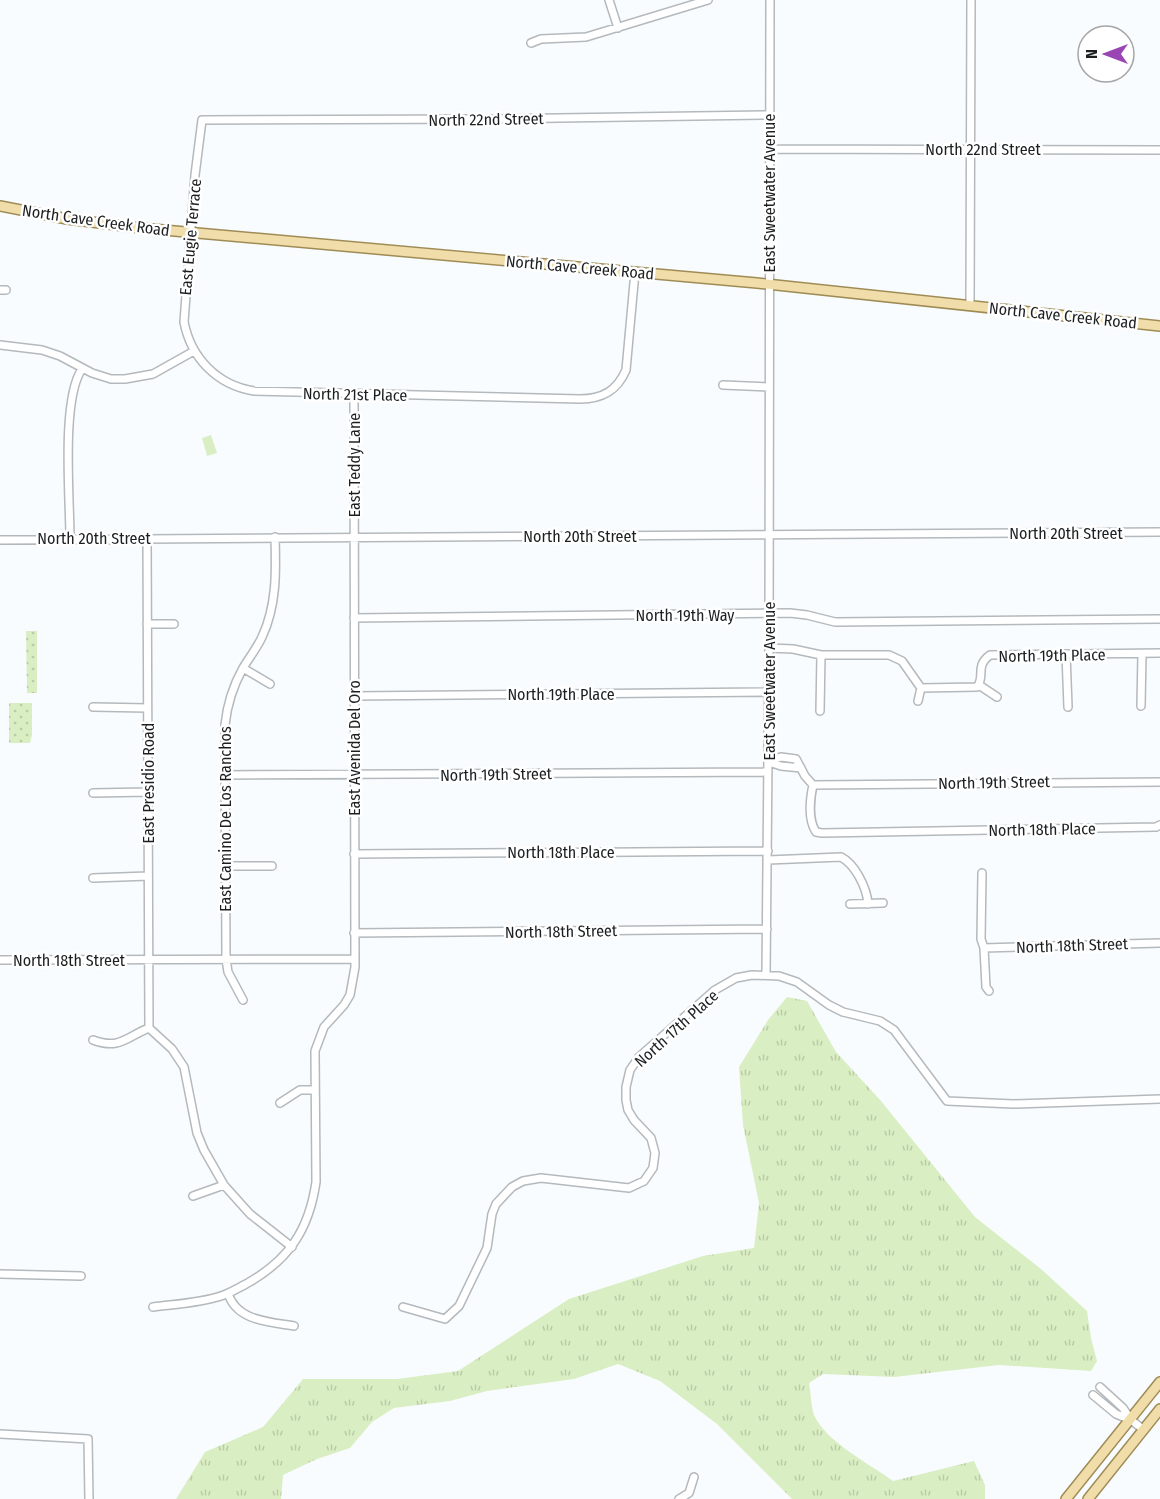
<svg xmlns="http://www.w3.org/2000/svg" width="1160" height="1499" font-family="'Fira Sans Condensed',sans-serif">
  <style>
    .grass { fill: url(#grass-tufts) }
    .park { fill: url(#park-dots) }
    .pitch { fill: #daeec3 }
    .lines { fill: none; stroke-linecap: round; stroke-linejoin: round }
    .minor-casing { stroke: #b4b9bd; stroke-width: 10 }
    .major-casing { stroke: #9f8c55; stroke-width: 12 }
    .minor { stroke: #fff; stroke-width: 7 }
    .major { stroke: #f0ddaa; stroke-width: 9 }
    .labels { text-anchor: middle; stroke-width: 5; stroke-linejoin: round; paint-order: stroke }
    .street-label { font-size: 16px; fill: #1c1e20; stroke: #fff }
  </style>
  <defs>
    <pattern id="grass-tufts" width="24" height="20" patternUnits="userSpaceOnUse" patternTransform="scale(1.5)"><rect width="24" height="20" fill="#daeec3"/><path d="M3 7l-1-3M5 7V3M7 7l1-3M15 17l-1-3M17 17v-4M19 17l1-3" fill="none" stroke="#bacca7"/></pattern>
    <pattern id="park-dots" width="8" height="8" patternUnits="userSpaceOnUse" patternTransform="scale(1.5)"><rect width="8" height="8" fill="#daeec3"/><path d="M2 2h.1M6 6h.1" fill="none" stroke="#bacca7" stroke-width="1.8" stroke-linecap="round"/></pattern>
  </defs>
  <rect width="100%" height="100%" fill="#f8fcff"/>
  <!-- grass -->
  <path class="grass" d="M787,997L807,1001L836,1052L881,1101L975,1217L1041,1269L1087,1311L1091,1338L1097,1361L1091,1371L999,1365L894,1377L823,1374L809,1383C811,1393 811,1406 814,1415C825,1441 870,1464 893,1481L974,1461L985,1485V1499H792L717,1424L660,1381L618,1364L574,1379L487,1391L450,1401L394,1408L372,1422L350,1448L317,1459L283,1475L281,1499H176L205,1452L263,1427L303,1379H397L458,1371L569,1299L703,1256L754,1248L759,1203L743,1125L739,1067L768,1020Z"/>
  <!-- park -->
  <path class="park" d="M26,631H37V693H27Z
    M9,703H32V735L30,743H9Z"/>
  <!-- pitch -->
  <path class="pitch" d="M211,435L217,453L207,456L202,438Z"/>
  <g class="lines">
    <defs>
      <path id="minor" d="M609,0L618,28
        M531,43L541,39L586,37L708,0
        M769,149L1160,150
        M635,272L626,370C617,391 602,399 580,399L254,391C217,385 191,358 184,322L195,175L202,120L493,119L769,115
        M0,290H6
        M970,304L971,0
        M0,345L42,350L60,356L92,373L111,379H125L153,374L194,351
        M723,385L769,387
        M70,538C70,499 61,399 82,369
        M147,538L149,1028
        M0,540L1160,532
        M354,618L790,613L807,615L835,622L1160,619
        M147,624H174
        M769,648L793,649L821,655H889L902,661L921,688L977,687C986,676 974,667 990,655L1160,653
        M1066,654L1068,707
        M243,668L270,684
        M979,685L997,697
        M354,696L769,692
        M918,701L921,688
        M1141,706L1142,654
        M93,707L147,708
        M820,711L821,655
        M768,761L781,757L796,759L805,776L813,785L1160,782
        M769,762L781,766L801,768
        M225,775L768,772
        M813,785C810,799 808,820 816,832L822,833L1156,827L1160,825
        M93,793L148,792
        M354,854L768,851
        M768,860L841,857C855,864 867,888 868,904
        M225,866H272
        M982,873L981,939L984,948L986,987L989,991
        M93,878L148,876
        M850,904L883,903
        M354,933L767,929
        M984,948L1160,943
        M0,960L355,959
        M766,974L769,648L770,0
        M243,1000L228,972L226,959L225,725C227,705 233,686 243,668C249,658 257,648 262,637C277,605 276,571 275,537
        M149,1028L172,1049L184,1067L197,1133L204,1150L224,1185L250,1214L292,1247
        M93,1040C120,1050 126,1037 149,1028
        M280,1103L300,1090H315
        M193,1196L224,1185
        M0,1274L81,1276
        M228,1293C236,1321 270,1322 294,1326
        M153,1307C176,1304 200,1303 221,1296C230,1293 238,1288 246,1284C289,1260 309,1230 316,1182L315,1051L324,1027L344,1005L350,995L355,967L354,394
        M403,1307L445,1319L459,1306L487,1248L492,1214L496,1204L512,1187L523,1181L541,1178L629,1188L644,1181L653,1168L655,1153L651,1138L634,1120L628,1110L626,1100V1087L630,1070L639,1057L715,990L736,978L752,975L779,976L797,982L829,1005L843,1012L880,1021L894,1030L947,1101L1013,1104L1160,1099
        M1100,1387L1123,1408L1131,1420
        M1093,1395L1116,1414L1131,1420L1144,1430
        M0,1434L88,1439L89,1499
        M679,1499L689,1493L694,1477"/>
      <path id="major" d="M0,206L67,219L141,228L757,283L1160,326
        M1066,1499L1160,1382
        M1088,1499L1160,1409"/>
    </defs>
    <!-- minor casing -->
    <use href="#minor" class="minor-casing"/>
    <!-- major casing -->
    <use href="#major" class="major-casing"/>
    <!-- minor -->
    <use href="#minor" class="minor"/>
    <!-- major -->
    <use href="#major" class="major"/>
  </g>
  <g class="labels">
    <!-- street labels -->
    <g class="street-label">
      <text transform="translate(486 119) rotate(-1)" y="6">North 22nd Street</text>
      <text x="983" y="155">North 22nd Street</text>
      <text transform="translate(769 193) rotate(-90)" y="6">East Sweetwater Avenue</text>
      <text transform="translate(96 220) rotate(8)" y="6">North Cave Creek Road</text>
      <text transform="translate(190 237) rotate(-85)" y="6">East Eugie Terrace</text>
      <text transform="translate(580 267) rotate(5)" y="6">North Cave Creek Road</text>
      <text transform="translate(1063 315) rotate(6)" y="6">North Cave Creek Road</text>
      <text transform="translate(355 394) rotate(1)" y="6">North 21st Place</text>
      <text transform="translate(354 465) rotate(-90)" y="6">East Teddy Lane</text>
      <text x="1066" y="539">North 20th Street</text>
      <text x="580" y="542">North 20th Street</text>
      <text x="94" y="544">North 20th Street</text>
      <text x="685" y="621">North 19th Way</text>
      <text transform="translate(1052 655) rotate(-1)" y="6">North 19th Place</text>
      <text transform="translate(769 681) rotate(-90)" y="6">East Sweetwater Avenue</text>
      <text x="561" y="700">North 19th Place</text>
      <text transform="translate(354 748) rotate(-90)" y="6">East Avenida Del Oro</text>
      <text transform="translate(496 774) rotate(-1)" y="6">North 19th Street</text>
      <text transform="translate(994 782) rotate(-1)" y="6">North 19th Street</text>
      <text transform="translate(148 783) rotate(-90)" y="6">East Presidio Road</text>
      <text transform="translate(225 819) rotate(-90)" y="6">East Camino De Los Ranchos</text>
      <text transform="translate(1042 829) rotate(-1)" y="6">North 18th Place</text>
      <text x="561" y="858">North 18th Place</text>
      <text transform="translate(561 931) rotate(-1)" y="6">North 18th Street</text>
      <text transform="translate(1072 945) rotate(-2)" y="6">North 18th Street</text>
      <text x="69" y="966">North 18th Street</text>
      <text transform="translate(676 1028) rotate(-42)" y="6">North 17th Place</text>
    </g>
  </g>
  <!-- north arrow -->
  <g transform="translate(1106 54) rotate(270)"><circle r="28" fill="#ffffff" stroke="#a4a5a6" stroke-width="1.5"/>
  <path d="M0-4.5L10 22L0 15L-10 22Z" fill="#9945b3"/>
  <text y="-9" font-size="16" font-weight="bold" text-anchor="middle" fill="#1c1e20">N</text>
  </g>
</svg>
